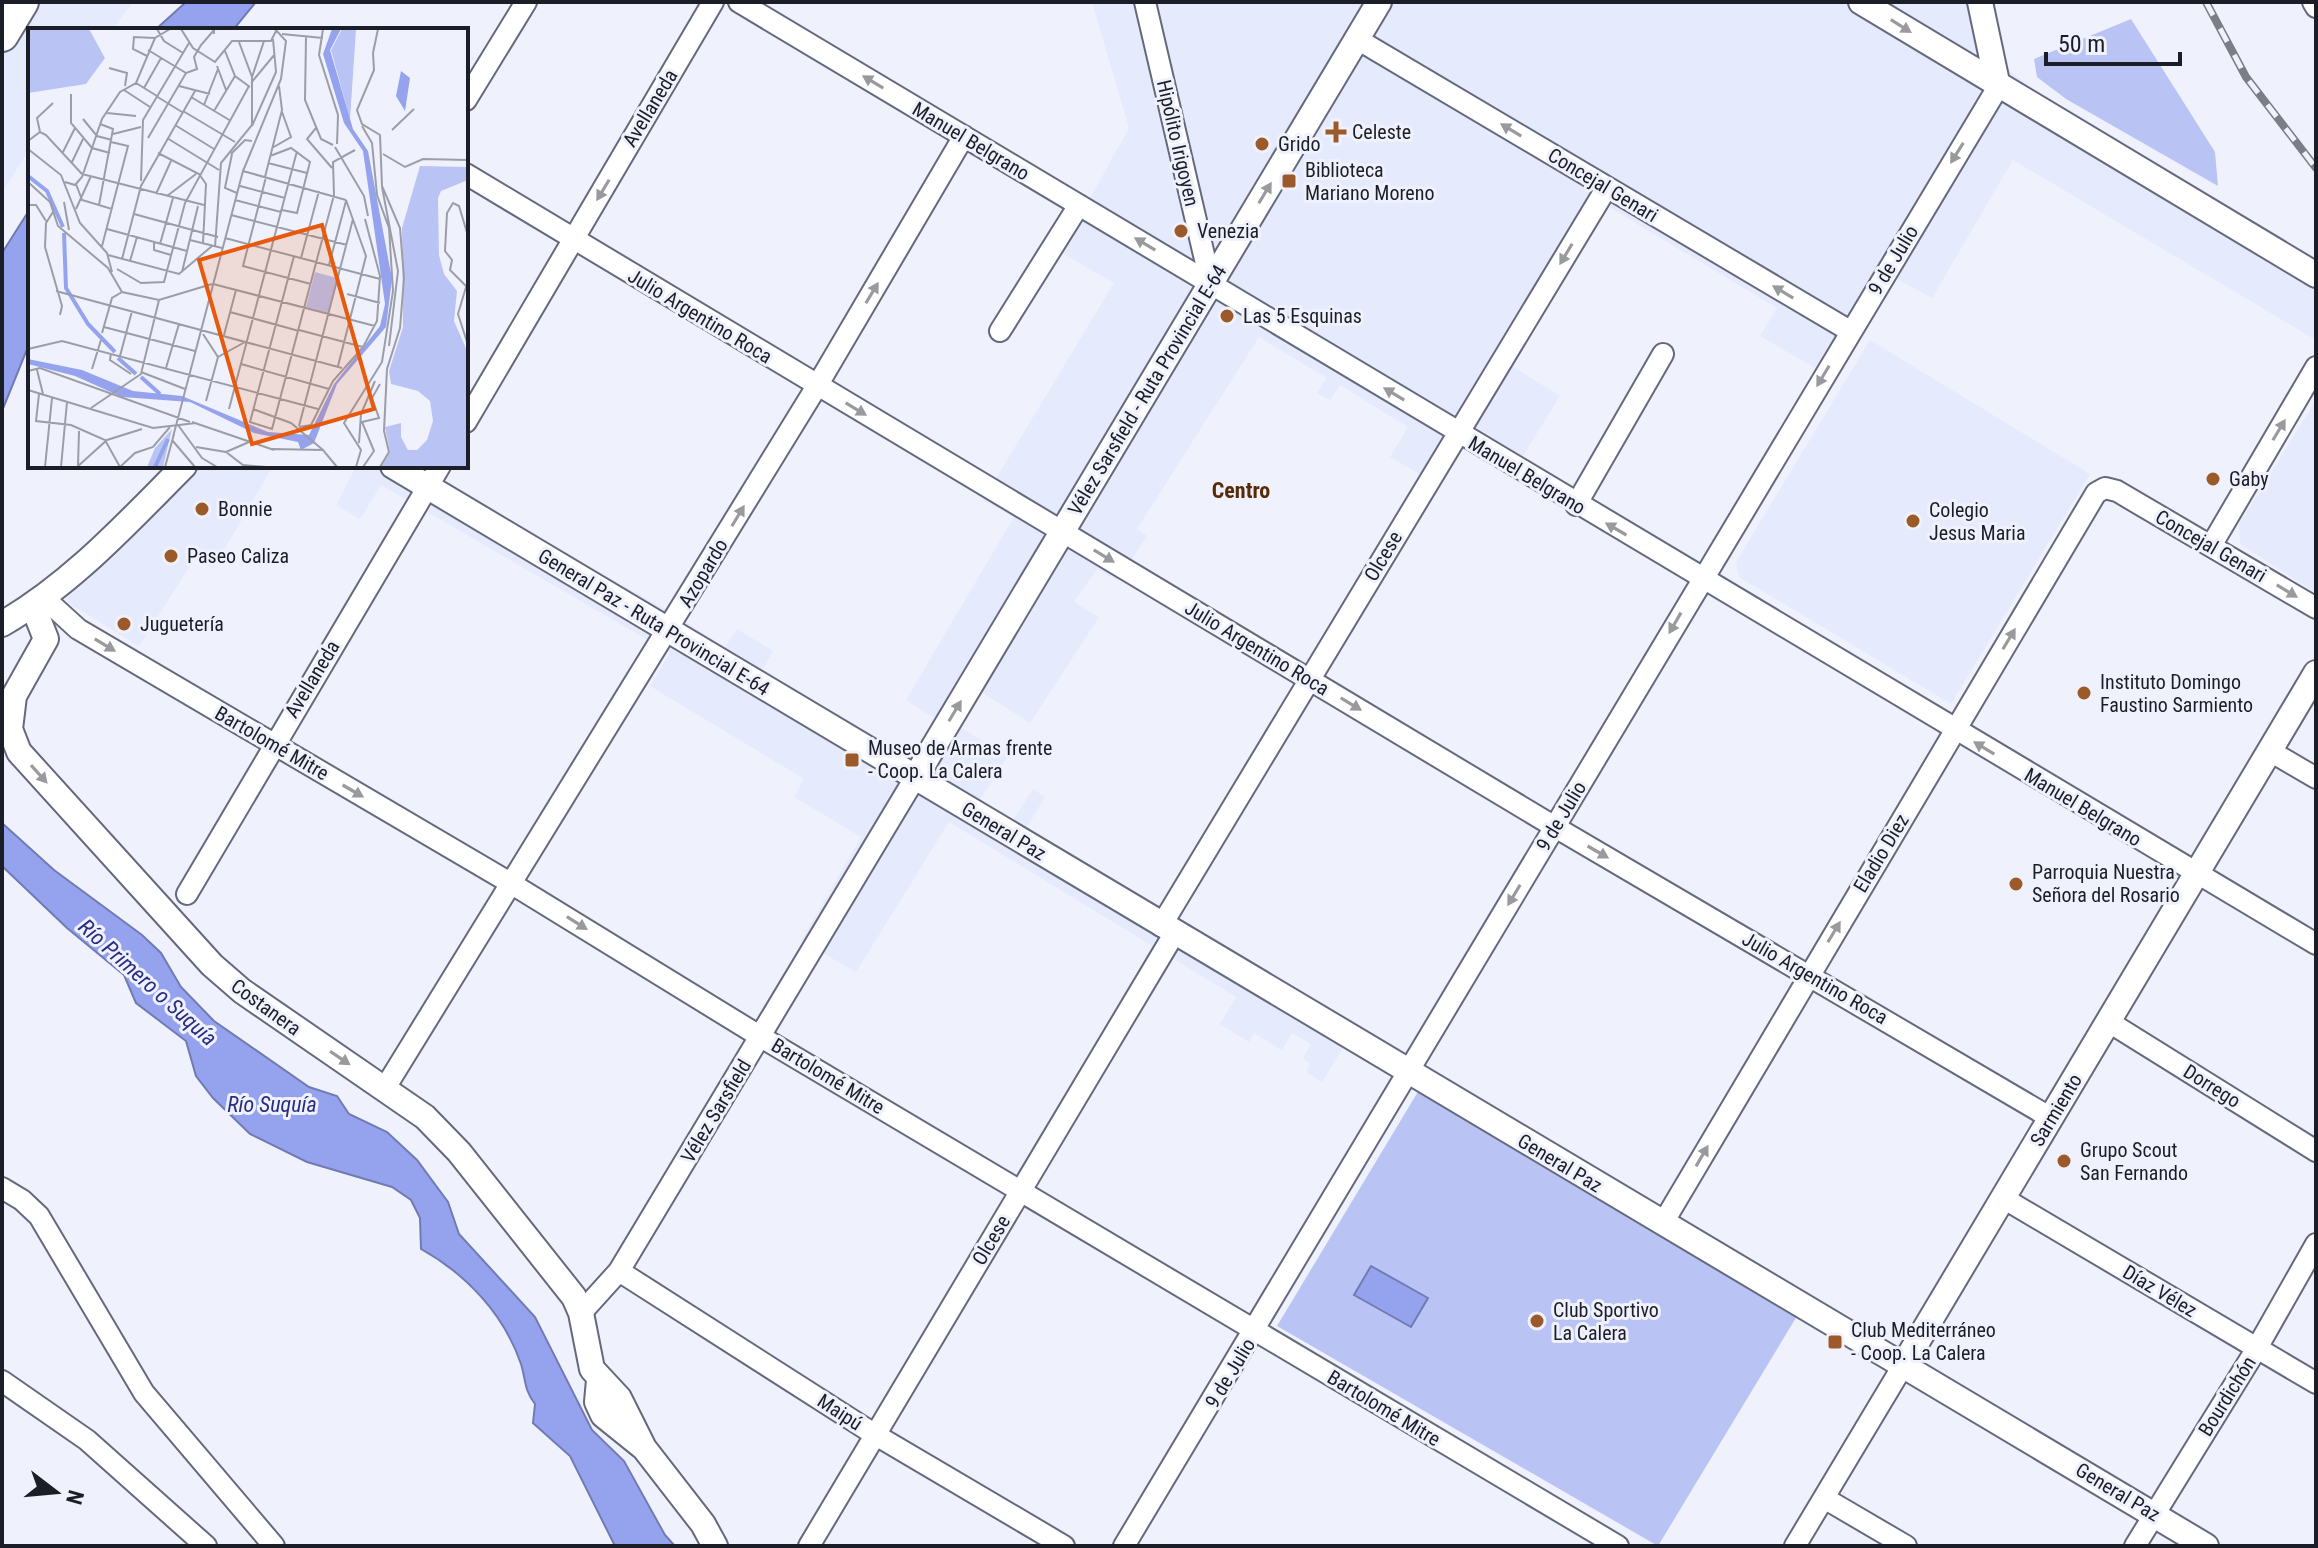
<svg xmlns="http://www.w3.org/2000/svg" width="2318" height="1548" font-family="'Roboto Condensed',sans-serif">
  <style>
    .built { fill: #e5eafd }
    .green { fill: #b9c4f5 }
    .water { fill: #95a3ef; stroke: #717bb3; stroke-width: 2 }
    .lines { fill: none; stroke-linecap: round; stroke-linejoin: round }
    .minor-casing { stroke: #64697e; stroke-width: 24 }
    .tertiary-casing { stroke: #64697e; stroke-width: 28 }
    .primary-casing { stroke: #64697e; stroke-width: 36 }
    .minor { stroke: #fff; stroke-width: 20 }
    .tertiary { stroke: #fff; stroke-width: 24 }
    .primary { stroke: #fff; stroke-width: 32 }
    .rail-casing { stroke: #7b7e87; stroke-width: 8 }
    .rail { stroke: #eff2fc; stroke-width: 5; stroke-dasharray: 15; stroke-linecap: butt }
    .oneway { fill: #999a9e }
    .poi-dot { fill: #9c5929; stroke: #eff2fc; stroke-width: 3 }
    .labels { text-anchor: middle; stroke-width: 6; stroke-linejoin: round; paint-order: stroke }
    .street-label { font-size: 20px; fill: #1c1e27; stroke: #eff2fc }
    .poi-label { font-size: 20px; fill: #1c1e27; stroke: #eff2fc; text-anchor: start }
    .neighbourhood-label { font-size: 22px; font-weight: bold; fill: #582b08; stroke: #eff2fc }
    .water-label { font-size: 22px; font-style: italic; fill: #2a2c83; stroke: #eff2fc }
    .inset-river { fill: none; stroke: #95a3ef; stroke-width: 4 }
    .inset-road { fill: none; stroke: #9b9da7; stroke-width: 2 }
    .view { fill: #e8590c; fill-opacity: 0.15; stroke: #e8590c; stroke-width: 4 }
    .inset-edge { fill: none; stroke: #1c1e27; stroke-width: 4 }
  </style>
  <rect width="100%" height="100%" fill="#eff2fc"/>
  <!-- built -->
  <path class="built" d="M6,2H133L112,30H30V148L2,193V7Z
    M1092,2H1985L2006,68L2040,94L2316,262V340L2013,160L1932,298L1897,279L1836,380L1760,336L1777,308L1609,207L1512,366L1560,396L1523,456L1472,426L1437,484L1390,457L1408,427L1340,385L1330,400L1317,393L1327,378L1259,337L1137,529L1147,536L1129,563L1117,580L1097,569L1074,602L1099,617L1030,723L983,693L961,728L1008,756L976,806L1010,825L1033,789L1045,797L1024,832L1355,1028L1322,1082L1306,1072L1310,1064L1303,1058L1311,1044L1292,1033L1282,1050L1254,1033L1249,1042L1220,1024L1236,997L949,822L856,972L801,941L861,837L794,797L804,779L650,686L670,653L381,485L360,519L336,505L356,466H410L670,612L725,647L737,629L773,651L762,671L901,753L917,750L937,720L906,700L1014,517L983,500L1114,283L1060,252L1129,128Z
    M1870,340L2090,474L1951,704L1739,577L1736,562Z
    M2316,400V593L2240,544L2239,524Z
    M171,466H273L213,569L195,558L139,646L70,604L53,583Z"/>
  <!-- green -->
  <path class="green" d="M2131,19L2215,152L2218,186L2066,99L2037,77L2034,59Z
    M1419,1090L1797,1316L1658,1546L1277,1326Z"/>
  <!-- water -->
  <path class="water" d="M186,2H256L233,30H155Z
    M30,209V342L2,411V253Z
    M2,823L54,870L142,935L161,953L181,987L214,1021L309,1087L337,1096L349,1114L387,1132L417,1160L448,1202L459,1234L535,1317L592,1430L624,1461L665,1535L675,1546H615L570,1456L533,1423L535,1404C524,1390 526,1380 521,1364C504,1314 466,1274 421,1249L420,1218L411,1200L392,1187L307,1162L250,1134L213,1098L196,1076L186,1041L136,1003L124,975L67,928L2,866Z
    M1371,1266L1428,1298L1411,1327L1354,1295Z"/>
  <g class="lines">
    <defs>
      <path id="minor" d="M739,2L2316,944
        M1145,2L1211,285
        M2313,2L2316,7
        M1357,39L1850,331
        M466,100L526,2
        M466,174L1555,827L2051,1118
        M1000,331L1079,205
        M466,422L713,2
        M1576,505L1663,354
        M2211,546L2316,367
        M44,598L78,629L512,884L761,1037L1618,1546
        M2270,751L2316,778
        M187,894L440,466
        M1161,926L1607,187
        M2109,1022L2316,1151
        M385,1088L817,386L964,136
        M2,1188L22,1200L39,1216L144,1393L274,1546
        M2003,1198L2316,1383
        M1663,1223L2096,493L2105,488L2117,491L2316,608
        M619,1271L874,1434L1064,1546
        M581,1313L619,1271L915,778
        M2,1381L87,1440L206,1546
        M1824,1498L1906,1546
        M809,1546L1174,934
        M1124,1546L1998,87
        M1795,1546L1904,1364
        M2135,1546L2257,1348L2316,1244"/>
      <path id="tertiary" d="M1861,2L2316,275
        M1980,2L1998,87
        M393,466L2206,1546
        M33,606L46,639L14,696L10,729L19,752L212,965L242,991L425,1117L459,1152L574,1297L581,1313L592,1369L619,1398L644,1448
        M2,624C73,583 127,523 184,466
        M915,778L1379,2
        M1904,1364L2316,673
        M599,1380L597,1402L603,1415L644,1448L703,1524L715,1546"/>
      <path id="primary" d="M2,35L22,2"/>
    </defs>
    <!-- minor casing -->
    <use href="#minor" class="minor-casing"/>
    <!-- tertiary casing -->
    <use href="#tertiary" class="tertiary-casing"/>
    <!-- primary casing -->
    <use href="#primary" class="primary-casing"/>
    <!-- minor -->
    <use href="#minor" class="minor"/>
    <!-- tertiary -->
    <use href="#tertiary" class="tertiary"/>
    <!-- primary -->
    <use href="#primary" class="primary"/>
    <defs>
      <path id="rail" d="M2206,2L2246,77L2316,168"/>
    </defs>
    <!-- rail casing -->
    <use href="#rail" class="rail-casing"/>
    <!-- rail -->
    <use href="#rail" class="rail"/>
  </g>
  <!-- one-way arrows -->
  <defs><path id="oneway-solid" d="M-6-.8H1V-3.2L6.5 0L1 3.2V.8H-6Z" transform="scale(2)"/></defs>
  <g class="oneway">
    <use href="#oneway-solid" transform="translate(1901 26) rotate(32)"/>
    <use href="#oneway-solid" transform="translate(873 82) rotate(-149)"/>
    <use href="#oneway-solid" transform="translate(1511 130) rotate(-149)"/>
    <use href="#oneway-solid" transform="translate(1957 153) rotate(122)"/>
    <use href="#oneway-solid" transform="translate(603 190) rotate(121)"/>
    <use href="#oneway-solid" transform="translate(1265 193) rotate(-59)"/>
    <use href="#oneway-solid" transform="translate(1145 244) rotate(-149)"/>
    <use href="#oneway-solid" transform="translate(1566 254) rotate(121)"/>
    <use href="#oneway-solid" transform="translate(1783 292) rotate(-149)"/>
    <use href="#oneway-solid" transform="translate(872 293) rotate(-59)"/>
    <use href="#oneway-solid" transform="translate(1823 376) rotate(121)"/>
    <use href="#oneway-solid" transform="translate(1394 394) rotate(-149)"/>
    <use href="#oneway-solid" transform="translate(856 409) rotate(31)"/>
    <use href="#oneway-solid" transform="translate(2279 430) rotate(-59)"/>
    <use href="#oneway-solid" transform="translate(738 516) rotate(-59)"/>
    <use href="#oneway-solid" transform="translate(1616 529) rotate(-150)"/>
    <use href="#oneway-solid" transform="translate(1104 556) rotate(31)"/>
    <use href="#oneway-solid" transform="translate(2287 591) rotate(31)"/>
    <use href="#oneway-solid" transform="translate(1675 623) rotate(120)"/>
    <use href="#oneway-solid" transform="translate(2009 639) rotate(-59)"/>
    <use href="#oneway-solid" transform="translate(105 645) rotate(31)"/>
    <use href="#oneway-solid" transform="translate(1351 704) rotate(31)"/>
    <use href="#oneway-solid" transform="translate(955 711) rotate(-59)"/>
    <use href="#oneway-solid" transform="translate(1984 748) rotate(-149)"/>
    <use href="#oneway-solid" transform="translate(39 774) rotate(48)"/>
    <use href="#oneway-solid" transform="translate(353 791) rotate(30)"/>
    <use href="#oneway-solid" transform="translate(1598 852) rotate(30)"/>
    <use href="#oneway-solid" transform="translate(1514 895) rotate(121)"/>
    <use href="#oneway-solid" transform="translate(577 923) rotate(32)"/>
    <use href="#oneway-solid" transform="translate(1834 932) rotate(-59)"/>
    <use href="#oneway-solid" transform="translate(340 1058) rotate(34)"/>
    <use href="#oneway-solid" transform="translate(1702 1156) rotate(-60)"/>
  </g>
  <!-- markers -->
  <g class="poi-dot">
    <path d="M1332 120h8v8h8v8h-8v8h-8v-8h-8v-8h8z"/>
    <circle cx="1262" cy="144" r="8"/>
    <rect x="1281" y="173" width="16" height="16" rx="4"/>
    <circle cx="1181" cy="231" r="8"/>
    <circle cx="1227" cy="316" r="8"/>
    <circle cx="2213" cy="479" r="8"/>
    <circle cx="202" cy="509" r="8"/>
    <circle cx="1913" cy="521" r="8"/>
    <circle cx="171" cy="556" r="8"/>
    <circle cx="124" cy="624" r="8"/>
    <circle cx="2084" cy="693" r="8"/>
    <rect x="844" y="752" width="16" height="16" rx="4"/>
    <circle cx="2016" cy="884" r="8"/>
    <circle cx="2064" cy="1161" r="8"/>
    <circle cx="1537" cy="1321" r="8"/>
    <rect x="1827" y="1334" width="16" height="16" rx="4"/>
  </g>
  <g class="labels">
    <!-- street labels -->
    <g class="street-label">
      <text transform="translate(650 108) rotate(-59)" y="7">Avellaneda</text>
      <text transform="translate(971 141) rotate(31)" y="7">Manuel Belgrano</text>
      <text transform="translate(1178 143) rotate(77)" y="7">Hipólito Irigoyen</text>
      <text transform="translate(1603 185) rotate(31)" y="7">Concejal Genari</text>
      <text transform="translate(1893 260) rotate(-59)" y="7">9 de Julio</text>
      <text transform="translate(700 316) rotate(31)" y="7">Julio Argentino Roca</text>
      <text transform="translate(1147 390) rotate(-59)" y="7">Vélez Sarsfield - Ruta Provincial E-64</text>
      <text transform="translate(1527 475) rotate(31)" y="7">Manuel Belgrano</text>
      <text transform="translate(2211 546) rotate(30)" y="7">Concejal Genari</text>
      <text transform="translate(1383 556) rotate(-59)" y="7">Olcese</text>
      <text transform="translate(703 573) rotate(-59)" y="7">Azopardo</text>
      <text transform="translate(654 622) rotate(31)" y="7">General Paz - Ruta Provincial E-64</text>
      <text transform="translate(1257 648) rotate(31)" y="7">Julio Argentino Roca</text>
      <text transform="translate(312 679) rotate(-59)" y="7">Avellaneda</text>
      <text transform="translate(272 743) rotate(30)" y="7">Bartolomé Mitre</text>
      <text transform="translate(2083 807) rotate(31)" y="7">Manuel Belgrano</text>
      <text transform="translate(1561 816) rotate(-59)" y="7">9 de Julio</text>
      <text transform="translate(1004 831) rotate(31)" y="7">General Paz</text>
      <text transform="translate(1881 853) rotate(-59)" y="7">Eladio Diez</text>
      <text transform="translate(1815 978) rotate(30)" y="7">Julio Argentino Roca</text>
      <text transform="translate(266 1007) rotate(36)" y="7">Costanera</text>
      <text transform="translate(828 1076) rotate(31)" y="7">Bartolomé Mitre</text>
      <text transform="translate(2212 1086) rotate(32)" y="7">Dorrego</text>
      <text transform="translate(2056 1110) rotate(-59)" y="7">Sarmiento</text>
      <text transform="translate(716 1111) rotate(-59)" y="7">Vélez Sarsfield</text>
      <text transform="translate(1560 1163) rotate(31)" y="7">General Paz</text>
      <text transform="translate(991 1240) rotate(-59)" y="7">Olcese</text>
      <text transform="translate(2160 1291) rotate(31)" y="7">Díaz Vélez</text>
      <text transform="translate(1230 1373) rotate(-59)" y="7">9 de Julio</text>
      <text transform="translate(2227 1396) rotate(-58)" y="7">Bourdichón</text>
      <text transform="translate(1384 1408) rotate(31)" y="7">Bartolomé Mitre</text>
      <text transform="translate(840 1412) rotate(33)" y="7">Maipú</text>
      <text transform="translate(2118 1492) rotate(31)" y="7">General Paz</text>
    </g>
    <!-- poi labels -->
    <g class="poi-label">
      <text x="1352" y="139">Celeste</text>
      <text x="1278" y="151">Grido</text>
      <text x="1305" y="177">Biblioteca<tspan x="1305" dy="23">Mariano Moreno</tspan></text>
      <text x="1197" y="238">Venezia</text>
      <text x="1243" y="323">Las 5 Esquinas</text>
      <text x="2229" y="486">Gaby</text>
      <text x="218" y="516">Bonnie</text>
      <text x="1929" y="517">Colegio<tspan x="1929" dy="23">Jesus Maria</tspan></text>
      <text x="187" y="563">Paseo Caliza</text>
      <text x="140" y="631">Juguetería</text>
      <text x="2100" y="689">Instituto Domingo<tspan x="2100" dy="23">Faustino Sarmiento</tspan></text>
      <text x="868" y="755">Museo de Armas frente<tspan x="868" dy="23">- Coop. La Calera</tspan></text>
      <text x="2032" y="879">Parroquia Nuestra<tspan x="2032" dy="23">Señora del Rosario</tspan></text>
      <text x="2080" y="1157">Grupo Scout<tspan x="2080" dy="23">San Fernando</tspan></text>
      <text x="1553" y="1317">Club Sportivo<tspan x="1553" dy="23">La Calera</tspan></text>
      <text x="1851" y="1337">Club Mediterráneo<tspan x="1851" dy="23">- Coop. La Calera</tspan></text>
    </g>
    <!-- neighbourhood labels -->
    <g class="neighbourhood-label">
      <text x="1241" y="498">Centro</text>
    </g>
    <!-- water labels -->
    <g class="water-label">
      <text transform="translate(148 982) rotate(42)" y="8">Río Primero o Suquía</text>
      <text x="272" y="1112">Río Suquía</text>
    </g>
  </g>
  <!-- overview -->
  <g transform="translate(28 28)">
    <rect width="440" height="440" fill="#eff2fc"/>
    <path d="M0,1H61L77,30L58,56L0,65ZM314,1H328L322,91L303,22ZM392,138L440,139V152L413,163L410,170L411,227L416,246L429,263L426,293L440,325V439H353L362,424L357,399L373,395V409L380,422H389L399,412L405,393L402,373L390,363L363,356L361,343L375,299L374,200ZM287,244L309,250L300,285L278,279ZM144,401L135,439H119L127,420Z" fill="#b9c4f5"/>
    <path d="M304,1H313L302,22L325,101L340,123L364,251L358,299L309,356L286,415L273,422L270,414L226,405L162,374L94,369L47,348L0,336V331L54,342L105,363L154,368L240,404L281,407L306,356L352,298L357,276L335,123L316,95L295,26ZM373,43L382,50L377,83L368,68Z" fill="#95a3ef"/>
    <path class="inset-river" d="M0,148L19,163L35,199M36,205L38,260L60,296L87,324M90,330L108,346M113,349L132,366M127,439L140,411"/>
    <path class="inset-road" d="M129,1L136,13L155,25M153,1L165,20L187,34L204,13H243L248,3M295,1L291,27L310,87L309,116M254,6L295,10M278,9L277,72L293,111L305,117M120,22L158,45M197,23L207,48L222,59M345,25L346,42L329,82L334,96L352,107L354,158L372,200L376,250L372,300L359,341L356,403L361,424L352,439M345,25L350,1M119,28L105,21L106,9L127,10M189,38L198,62M81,40L99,45L97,58M224,49L236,13M108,55L129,68M223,55L247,26M151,58L182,66M116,60L133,30M96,62L122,79M43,66V95L64,120L82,125M128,68L154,84M163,69L203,93M176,77L190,41M155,83L207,114M186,83L207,48M79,85L108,88M55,91L69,108L84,112M147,97L186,121M224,98L248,44L245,11M288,100L279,111L304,140M364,102L386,81M12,104L9,90L25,75M85,106L113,99M120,110L158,45L169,41L166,29L173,17L186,2V6M139,110L191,142M0,113L12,104L18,107L54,146M307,119L336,168L340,188M244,120L263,109L254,84M0,121L33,147L52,195L79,225L84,244M35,124L47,100M130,125L171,146L178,156L175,215M203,126L217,112L224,113M204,126L197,160L209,165M355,126L377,139L395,131L440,132M242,128L263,120L282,134L269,185L254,182M44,134L55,111M240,135L279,145M215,143L253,51L258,13L247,1M54,146L176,177M237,149L254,82L251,58M238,149L215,238L283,256M113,153L115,92L161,15M0,154L22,174L30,198L80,240L94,264L131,272L184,256M37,154L47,157L54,149L74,91L92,64L108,55L127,10L142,1M48,156L54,172L84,181M212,158L257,170M354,159L370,243L361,318M128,166L143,133M139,168L168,146M207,172L253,184M36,174L41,202M1,177H8L18,193M71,177L85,101L72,96M48,181L63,148M25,184L18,195L17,219L34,278L32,287M106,186L190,209M203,187L319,217M79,201L159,223M440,208L431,178L425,175L419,185L417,223L424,232L422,242L440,260M197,210L352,251M162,212L194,220M126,214V222L143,227M132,216L145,170M74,218L100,118L83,114M187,219L193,135L224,97V49L211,14M80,227L151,246L184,218M266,228L222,394L244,401L306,167L305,134L327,122M273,230L291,163M94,231L113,158L167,63M102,233L109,209M301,237L318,173M89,241L113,255L136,254L157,175L221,58M154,244L170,178M185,256L347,298M438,259L430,286L440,317M28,263L314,340M319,266L352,275M202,284L271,303M76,299L167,323M271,302L335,319M74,305L84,270L94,264M175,306L190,329M196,307L208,262M0,321L34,313L290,381M83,325L82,332L103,346M92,328L104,283M190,329L217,314M213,336L301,361M310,338L338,228L318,172M138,340L151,296M64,341L73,312M9,342L15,366M0,343L12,340L162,394M113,344L157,361M0,362L125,400L168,395M11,366L8,393L43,397L77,412L92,439M178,373L190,329M63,380L113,346L131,272M201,381L269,123M225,381L263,395L295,422M164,394L246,422M150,397L174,430L189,439M271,398L325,191M271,399L283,397L305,353L335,319L349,293L352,248L337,191M145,409L215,143L318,172M144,412L167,439M331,415L333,386L347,353M168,419L198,424L215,437L238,439M244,421L295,422L309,439M198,424L221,414M50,438L51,403M17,439L24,370M33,439L39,374M49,439L79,412L114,401M92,439L107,425L125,419L142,399M137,439L146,406M328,439L333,422L316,395L354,334L365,263L361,200L349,167L344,115L334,98M335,439L346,423L334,394L351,390L344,370L352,356"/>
    <path class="view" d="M294,197L346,381L224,416L171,232Z"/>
    <rect width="440" height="440" class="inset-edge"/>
  </g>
  <!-- border -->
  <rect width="2318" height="1548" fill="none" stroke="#1c1e27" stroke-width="8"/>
  <!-- north arrow -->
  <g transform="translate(56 1492) rotate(106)" stroke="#eff2fc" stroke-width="6" paint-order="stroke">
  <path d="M0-6L14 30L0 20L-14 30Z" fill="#1c1e27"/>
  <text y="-12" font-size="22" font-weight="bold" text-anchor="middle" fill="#1c1e27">N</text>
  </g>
  <!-- scale -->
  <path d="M2046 52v12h134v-12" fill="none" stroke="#1c1e27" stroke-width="4"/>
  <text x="2058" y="52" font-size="24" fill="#1c1e27" stroke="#eff2fc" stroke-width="6" paint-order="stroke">50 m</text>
</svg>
